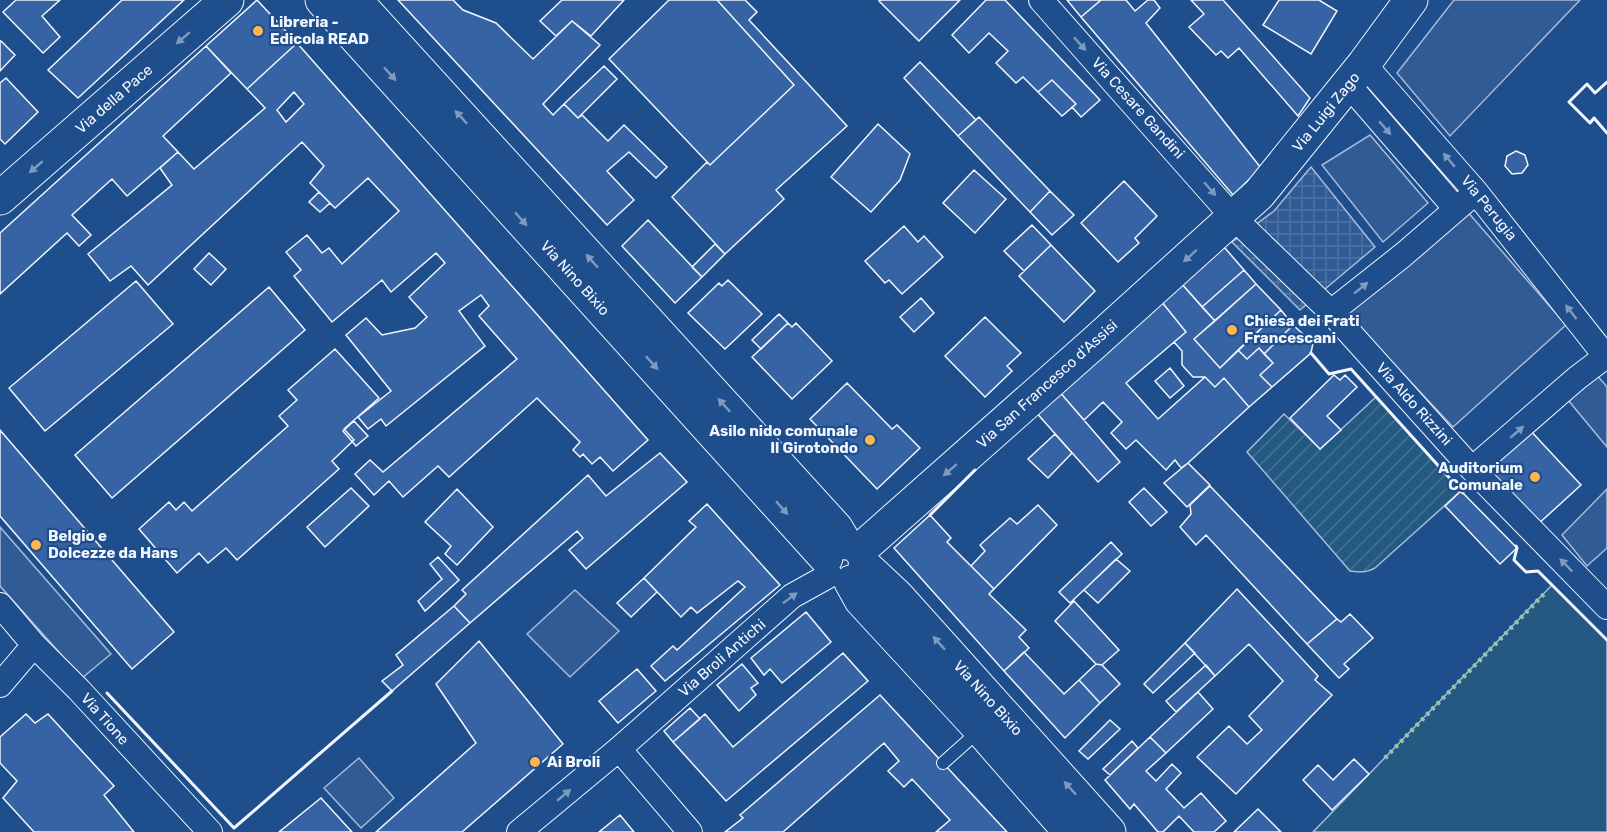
<svg xmlns="http://www.w3.org/2000/svg" width="1607" height="832" font-family="Rubik,sans-serif">
  <style>
    .grass { fill: #245a82; stroke: #a8bbd7; stroke-width: 1.5 }
    .garden { fill: url(#garden-furrows); stroke: #a8bbd7; stroke-width: 1.5 }
    .parking { fill: #305b95; stroke: #a8bbd7; stroke-width: 1.5 }
    .plaza { fill: url(#plaza-grid); stroke: #a8bbd7; stroke-width: 1.5 }
    .building { fill: #3563a3; stroke: #f2f6ff; stroke-width: 1.5; fill-rule: evenodd }
    .lines { fill: none; stroke-linecap: round; stroke-linejoin: round }
    .lane-casing { stroke: #f2f6ff; stroke-width: 14 }
    .street-casing { stroke: #f2f6ff; stroke-width: 26 }
    .secondary-casing { stroke: #f2f6ff; stroke-width: 35 }
    .lane { stroke: #1f4e8c; stroke-width: 12 }
    .street { stroke: #1f4e8c; stroke-width: 24 }
    .secondary { stroke: #1f4e8c; stroke-width: 33 }
    .hedge { stroke: #97c8a6; stroke-width: 4.5; stroke-dasharray: 3 4.5; stroke-linecap: butt }
    .wall { stroke: #f2f6ff; stroke-width: 3 }
    .oneway { fill: #7e9ac0 }
    .poi-dot { fill: #ffb74d; stroke: #1f4e8c; stroke-width: 2 }
    .labels { text-anchor: middle; stroke-width: 4.5; stroke-linejoin: round; paint-order: stroke }
    .poi-label { font-size: 15px; font-weight: bold; fill: #f2f6ff; stroke: #1f4e8c; text-anchor: start }
    .street-label { font-size: 15px; fill: #f2f6ff; stroke: #1f4e8c }
  </style>
  <defs>
    <pattern id="garden-furrows" width="10" height="10" patternUnits="userSpaceOnUse" patternTransform="scale(1.5)"><rect width="10" height="10" fill="#245a82"/><path d="M-1 1l2-2M0 10L10 0M9 11l2-2" fill="none" stroke="#447295"/></pattern>
    <pattern id="plaza-grid" width="8" height="8" patternUnits="userSpaceOnUse" patternTransform="scale(1.5)"><rect width="8" height="8" fill="#305b95"/><path d="M0 4h8M4 0v8" fill="none" stroke="#4e73a5"/></pattern>
  </defs>
  <rect width="100%" height="100%" fill="#1f4e8c"/>
  <!-- grass -->
  <path class="grass" d="M1552,585L1607,640V832H1313Z"/>
  <!-- garden -->
  <path class="garden" d="M1376,397L1461,491L1375,568C1366,573 1360,572 1350,571L1247,452L1284,414L1320,449Z"/>
  <!-- parking -->
  <path class="parking" d="M1454,0H1580L1450,136L1397,73Z
    M1370,135L1428,203L1383,242L1322,165Z
    M1466,210L1566,325L1453,427L1345,312Z
    M1596,374L1607,387V447L1568,400Z
    M1607,489V548L1587,566L1562,535Z
    M0,527L111,654L82,678L0,586Z
    M575,590L619,631L570,677L527,634Z
    M359,758L394,798L361,828L324,788Z"/>
  <!-- plaza -->
  <path class="plaza" d="M1311,167L1375,247L1300,310L1232,242L1274,211Z"/>
  <!-- building -->
  <path class="building" d="M16,0H60L42,16L60,37L43,53L3,12Z
    M122,0H184L78,98L48,70Z
    M257,0L297,43L247,89L206,46Z
    M398,0H453L463,10L496,23L533,59L572,21L600,45L543,104L553,115L564,104L578,118L582,115L608,141L624,125L667,167L656,178L629,152L607,171L634,200L607,225Z
    M562,0H624L591,36L572,21L556,36L540,21Z
    M669,0H717L794,85L710,165L609,59Z
    M717,0H745L757,12L749,20L847,126L776,190L784,199L725,254L672,197L707,162L710,165L794,85Z
    M881,0H960L919,41L879,1Z
    M986,0H1005L1100,100L1081,117L1072,107L1076,104L1052,80L1038,92L1023,77L1016,83L996,63L1008,51L989,33L969,53L952,35Z
    M1067,0H1101L1081,17Z
    M1101,0H1126L1135,11L1148,0H1154L1160,8L1146,23L1261,168L1233,195L1081,17Z
    M1191,0H1223L1310,98L1298,116L1239,48L1228,58L1221,51L1216,55L1189,27L1204,14Z
    M1279,0H1319L1337,11L1311,54L1263,25Z
    M1,41L15,55L0,71V41Z
    M297,43L648,440L613,471L600,457L592,464L583,454L580,457L573,450L580,442L537,398L449,477L438,466L403,497L389,481L374,495L355,474L370,460L383,472L517,359L479,316L489,306L481,295L459,311L485,346L386,426L381,419L368,429L358,417L391,391L346,335L366,318L382,335L415,328L427,317L409,297L445,263L436,253L391,292L382,280L332,322L294,276L301,270L286,252L307,235L322,253L329,248L342,264L399,211L368,178L335,208L310,183L324,166L302,142L148,285L131,266L110,281L88,254L172,185L160,168L178,152L194,169L265,108L247,89ZM294,92L304,104L286,122L277,110Z
    M206,46L231,73L163,136L178,152L127,196L112,179L72,215L91,235L79,246L67,233L0,294V233Z
    M920,62L976,120L958,136L904,78Z
    M604,66L617,79L578,118L564,104Z
    M6,78L38,112L5,144L0,139V83Z
    M1052,80L1076,104L1062,116L1038,92Z
    M979,117L1050,191L1030,212L958,136Z
    M878,124L910,154L900,180L871,212L831,177Z
    M1516,151L1525,155L1528,165L1522,173L1512,174L1505,166L1507,156Z
    M974,170L1006,199L975,233L943,203Z
    M1124,181L1157,216L1135,238L1139,243L1118,262L1081,223Z
    M1050,191L1074,215L1052,235L1030,212Z
    M319,192L330,203L320,212L309,202Z
    M648,220L702,277L675,303L622,246Z
    M1032,225L1051,245L1024,271L1004,251Z
    M904,226L918,242L924,236L943,257L902,294L889,280L885,283L865,261Z
    M715,244L725,254L702,277L692,267Z
    M1051,245L1095,291L1064,322L1019,276Z
    M1224,247L1244,270L1202,307L1181,283Z
    M209,253L226,269L211,285L194,269Z
    M1244,270L1256,284L1215,321L1202,307Z
    M728,280L762,314L725,349L688,313L719,283L722,286Z
    M136,281L173,324L45,431L9,388Z
    M1181,283L1215,321L1194,339L1220,368L1238,350L1247,359L1259,348L1273,363L1260,375L1272,387L1249,407L1224,378L1215,387L1205,377H1193L1182,365V351L1174,342L1186,332L1161,301Z
    M1256,284L1281,310L1220,368L1194,339Z
    M269,287L305,330L112,498L75,455Z
    M921,298L934,313L914,332L900,317Z
    M1161,301L1186,332L1126,383L1158,419L1205,377L1215,387L1224,378L1249,407L1188,463L1181,468L1175,460L1166,470L1136,440L1126,449L1111,433L1122,422L1103,402L1084,420L1058,390Z
    M1281,310L1293,325L1264,354L1259,348L1247,359L1238,350Z
    M779,314L788,323L761,349L752,340Z
    M985,317L1021,353L1007,366L1012,371L985,397L945,356Z
    M788,323L792,327L796,323L832,361L792,399L752,357Z
    M1293,325L1313,343L1311,353L1272,387L1260,375L1273,363L1264,354Z
    M335,349L379,398L344,429L354,440L332,461L339,469L237,560L226,548L208,563L199,553L177,573L139,529L169,502L176,510L184,502L192,511L288,426L279,416L297,400L288,390Z
    M1170,368L1184,386L1170,398L1155,381Z
    M1334,375L1340,380L1345,375L1357,387L1327,416L1341,430L1320,449L1290,418Z
    M847,383L892,429L897,425L920,448L877,489L810,419Z
    M1058,390L1120,462L1098,482L1034,410Z
    M354,421L368,436L356,446L343,431Z
    M1528,428L1581,485L1536,526L1484,470Z
    M0,430L174,632L132,669L0,516Z
    M1055,434L1072,453L1048,478L1028,459Z
    M660,453L687,482L586,569L569,550L583,538L577,531L470,623L454,606L466,594L462,590L588,475L606,496Z
    M1188,463L1210,485L1187,507L1164,483Z
    M1210,486L1337,619L1307,644L1206,535L1196,545L1180,527L1191,514L1190,505Z
    M351,488L369,506L325,547L307,527Z
    M1144,488L1167,512L1151,526L1129,502Z
    M457,489L493,527L457,565L445,554L451,546L425,522Z
    M1461,491L1517,548L1500,564L1445,506Z
    M707,504L780,585L665,681L651,666L673,646L677,650L745,587L738,581L697,613L691,607L681,617L644,578L696,527L689,521Z
    M1038,505L1057,525L994,589L971,566L985,551L980,545L1010,518L1017,524Z
    M930,515L951,538L947,542L994,589L989,594L1026,630L1019,637L1029,648L1004,671L894,548Z
    M1111,542L1122,554L1070,603L1059,592Z
    M438,557L459,580L425,611L418,601L442,579L430,564Z
    M1116,559L1130,571L1098,603L1084,590Z
    M644,578L657,592L631,617L617,603Z
    M1237,589L1318,676L1315,680L1332,695L1236,794L1197,757L1229,726L1247,744L1262,730L1249,716L1283,681L1249,644L1215,676L1185,643Z
    M1074,601L1119,650L1102,665L1096,664L1055,621Z
    M454,606L470,623L392,691L382,681L403,665L396,655Z
    M806,612L831,642L782,683L770,669L764,675L751,658Z
    M1350,614L1373,638L1344,664L1349,669L1339,678L1307,644L1337,619L1341,622Z
    M479,641L563,744L462,832H376L476,743L436,684Z
    M1185,643L1195,653L1153,693L1144,684Z
    M1024,652L1064,694L1079,680L1100,703L1065,738L1004,671Z
    M843,653L868,681L726,801L673,742L705,714L733,747Z
    M742,664L758,683L751,688L756,695L739,711L717,685Z
    M1096,664L1102,665L1120,684L1100,703L1079,680Z
    M1206,665L1215,676L1176,712L1166,701Z
    M637,669L656,691L618,723L599,701Z
    M1198,692L1213,709L1166,753L1150,737Z
    M880,695L1007,832H936L950,820L912,779L904,787L888,771L899,761L884,743L783,832H725L743,818L740,815Z
    M690,708L700,719L673,742L664,731Z
    M26,714L35,723L48,714L114,786L104,795L134,832H34L3,798L17,781L0,763V737Z
    M1110,720L1120,729L1088,759L1079,751Z
    M1150,737L1166,753L1146,771L1156,781L1172,764L1181,773L1166,789L1184,808L1201,793L1226,821L1214,832H1194L1179,816L1163,832H1158L1134,804L1130,809L1105,780Z
    M1132,741L1138,748L1110,775L1103,769Z
    M1354,759L1369,774L1332,810L1303,780L1318,765L1333,780Z
    M321,798L352,832H279Z
    M1258,809L1281,832H1234Z
    M620,815L634,832H599Z"/>
  <g class="lines">
    <defs>
      <path id="lane" d="M943,763L980,730"/>
      <path id="street" d="M1041,0L1233,217L1331,312
        M1364,64L1476,192L1607,358
        M1347,83L1456,209
        M1476,192L1403,255L1331,312L1472,469L1607,607
        M1472,469L1577,378L1606,356
        M0,605L34,645L79,690L210,832
        M0,685L34,645
        M619,749L690,832
        M519,832L619,749L792,596L830,575"/>
      <path id="secondary" d="M322,0L826,558
        M355,0L836,528L845,543
        M0,198L227,0
        M860,550L1094,343L1259,194L1364,64L1411,0
        M865,566L897,596L1109,832
        M851,582L861,600L981,730L1070,832"/>
    </defs>
    <!-- lane casing -->
    <use href="#lane" class="lane-casing"/>
    <!-- street casing -->
    <use href="#street" class="street-casing"/>
    <!-- secondary casing -->
    <use href="#secondary" class="secondary-casing"/>
    <!-- lane -->
    <use href="#lane" class="lane"/>
    <!-- street -->
    <use href="#street" class="street"/>
    <!-- secondary -->
    <use href="#secondary" class="secondary"/>
    <!-- hedge -->
    <path class="hedge" d="M1385,758L1544,594"/>
    <!-- wall -->
    <path class="wall" d="M1607,82L1595,93L1587,84L1569,102L1590,123L1594,118L1607,133
      M1311,353L1329,374L1351,369L1463,493
      M930,515L975,470
      M1516,546L1517,548L1514,560L1526,572L1538,571L1607,640
      M107,693L234,828L392,691"/>
  </g>
  <!-- one-way arrows -->
  <defs><path id="oneway-solid" d="M-6-.8H1V-3.2L6.5 0L1 3.2V.8H-6Z" transform="scale(1.5)"/></defs>
  <g class="oneway">
    <use href="#oneway-solid" transform="translate(183 38) rotate(139)"/>
    <use href="#oneway-solid" transform="translate(1080 44) rotate(48)"/>
    <use href="#oneway-solid" transform="translate(390 74) rotate(48)"/>
    <use href="#oneway-solid" transform="translate(461 117) rotate(-132)"/>
    <use href="#oneway-solid" transform="translate(1385 128) rotate(49)"/>
    <use href="#oneway-solid" transform="translate(1449 160) rotate(-130)"/>
    <use href="#oneway-solid" transform="translate(36 167) rotate(139)"/>
    <use href="#oneway-solid" transform="translate(1210 189) rotate(49)"/>
    <use href="#oneway-solid" transform="translate(521 219) rotate(48)"/>
    <use href="#oneway-solid" transform="translate(1190 256) rotate(138)"/>
    <use href="#oneway-solid" transform="translate(592 261) rotate(-132)"/>
    <use href="#oneway-solid" transform="translate(1361 288) rotate(-39)"/>
    <use href="#oneway-solid" transform="translate(1571 312) rotate(-128)"/>
    <use href="#oneway-solid" transform="translate(652 363) rotate(48)"/>
    <use href="#oneway-solid" transform="translate(724 405) rotate(-132)"/>
    <use href="#oneway-solid" transform="translate(1517 432) rotate(-41)"/>
    <use href="#oneway-solid" transform="translate(950 470) rotate(139)"/>
    <use href="#oneway-solid" transform="translate(782 508) rotate(49)"/>
    <use href="#oneway-solid" transform="translate(1566 565) rotate(-134)"/>
    <use href="#oneway-solid" transform="translate(790 598) rotate(-37)"/>
    <use href="#oneway-solid" transform="translate(939 643) rotate(-132)"/>
    <use href="#oneway-solid" transform="translate(1070 788) rotate(-132)"/>
    <use href="#oneway-solid" transform="translate(564 795) rotate(-40)"/>
  </g>
  <!-- markers -->
  <g class="poi-dot">
    <circle cx="258" cy="31" r="6"/>
    <circle cx="1232" cy="330" r="6"/>
    <circle cx="870" cy="440" r="6"/>
    <circle cx="1535" cy="477" r="6"/>
    <circle cx="36" cy="545" r="6"/>
    <circle cx="535" cy="762" r="6"/>
  </g>
  <g class="labels">
    <!-- poi labels -->
    <g class="poi-label">
      <text x="270" y="27">Libreria -<tspan x="270" dy="17">Edicola READ</tspan></text>
      <text x="1244" y="326">Chiesa dei Frati<tspan x="1244" dy="17">Francescani</tspan></text>
      <text x="858" y="436" text-anchor="end">Asilo nido comunale<tspan x="858" dy="17">Il Girotondo</tspan></text>
      <text x="1523" y="473" text-anchor="end">Auditorium<tspan x="1523" dy="17">Comunale</tspan></text>
      <text x="48" y="541">Belgio e<tspan x="48" dy="17">Dolcezze da Hans</tspan></text>
      <text x="547" y="767">Ai Broli</text>
    </g>
    <!-- street labels -->
    <g class="street-label">
      <text transform="translate(114 99) rotate(-41)" y="5">Via della Pace</text>
      <text transform="translate(1138 108) rotate(48)" y="5">Via Cesare Gandini</text>
      <text transform="translate(1326 112) rotate(-51)" y="5">Via Luigi Zago</text>
      <text transform="translate(1489 208) rotate(51)" y="5">Via Perugia</text>
      <text transform="translate(575 278) rotate(48)" y="5">Via Nino Bixio</text>
      <text transform="translate(1047 384) rotate(-42)" y="5">Via San Francesco d'Assisi</text>
      <text transform="translate(1414 404) rotate(48)" y="5">Via Aldo Rizzini</text>
      <text transform="translate(722 658) rotate(-41)" y="5">Via Broli Antichi</text>
      <text transform="translate(988 698) rotate(48)" y="5">Via Nino Bixio</text>
      <text transform="translate(105 719) rotate(48)" y="5">Via Tione</text>
    </g>
  </g>
</svg>
